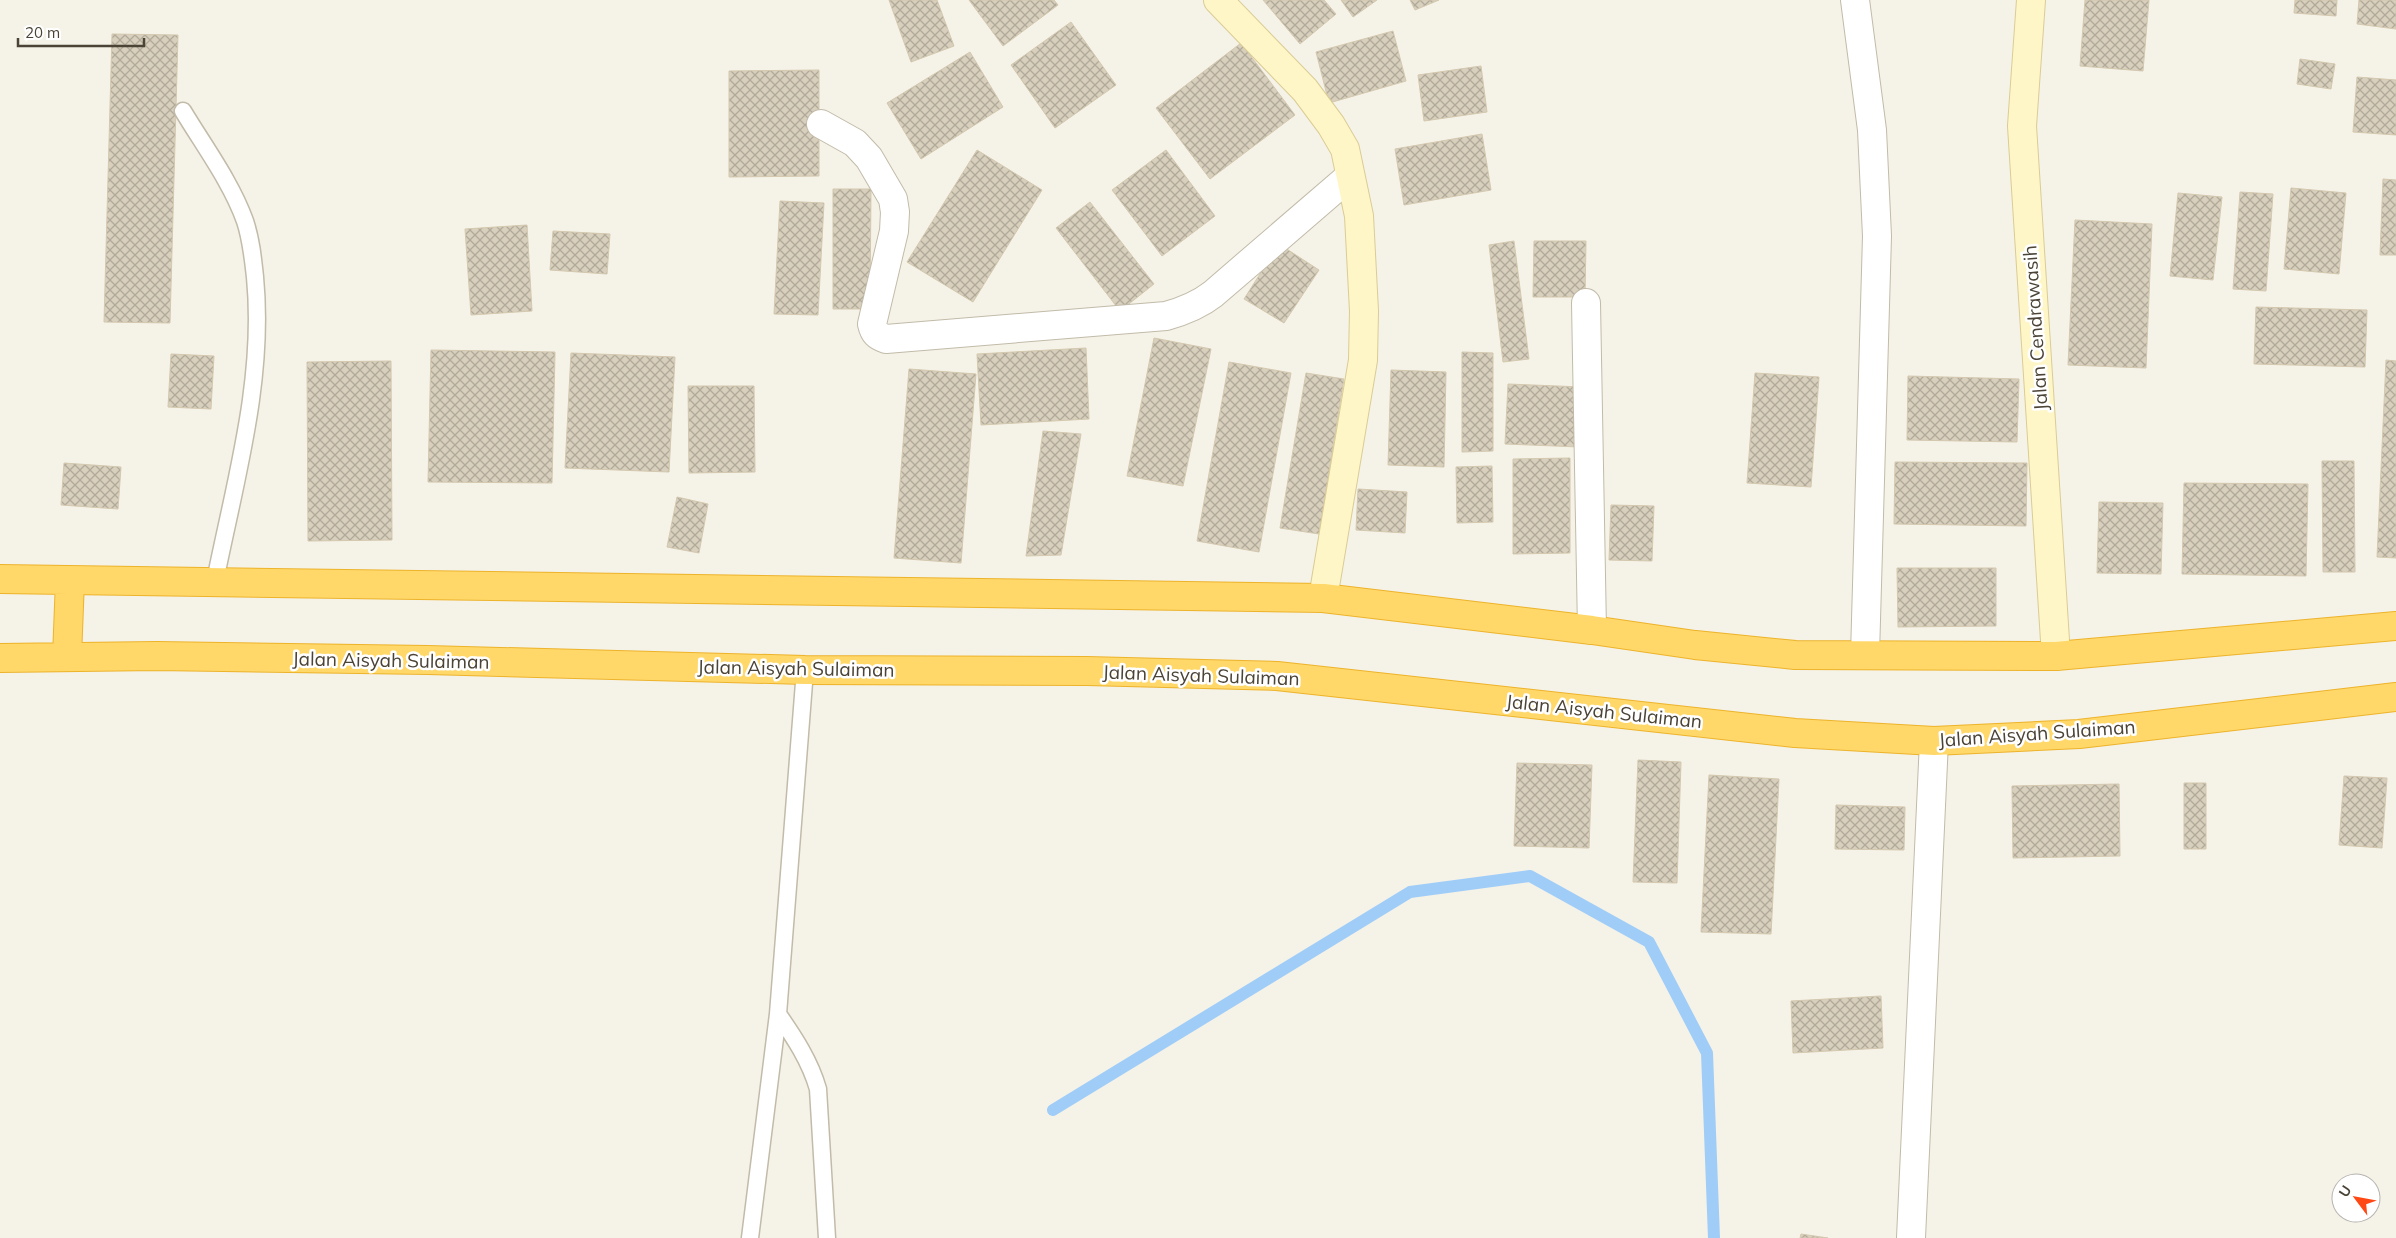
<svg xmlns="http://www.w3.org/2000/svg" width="2396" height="1238" font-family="Mulish,sans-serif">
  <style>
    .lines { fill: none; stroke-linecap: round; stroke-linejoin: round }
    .stream { stroke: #9fcdf8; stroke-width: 12 }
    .building { fill: url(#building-cross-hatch); stroke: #d4c8ae }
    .lane-casing { stroke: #c2bba9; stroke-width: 19 }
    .street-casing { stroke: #c2bba9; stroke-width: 30 }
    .secondary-casing { stroke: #dacc93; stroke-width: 30 }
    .highway-casing { stroke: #edb32a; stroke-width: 30 }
    .lane { stroke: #fff; stroke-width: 16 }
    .street { stroke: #fff; stroke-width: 28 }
    .secondary { stroke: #fff6c8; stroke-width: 28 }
    .highway { stroke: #ffd869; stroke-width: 28 }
    .labels { text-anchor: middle; stroke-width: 5; stroke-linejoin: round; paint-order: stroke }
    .street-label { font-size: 19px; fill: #4a4336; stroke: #fff }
  </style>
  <defs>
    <pattern id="building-cross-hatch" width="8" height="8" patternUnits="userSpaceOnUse" patternTransform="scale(1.25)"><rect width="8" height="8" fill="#d8cfbc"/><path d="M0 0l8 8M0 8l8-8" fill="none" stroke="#b1aa9a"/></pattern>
  </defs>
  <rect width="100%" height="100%" fill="#f5f2e8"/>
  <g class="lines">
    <!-- stream -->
    <path class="stream" d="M1053,1110L1410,892L1530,876L1649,942L1707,1053L1714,1238"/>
  </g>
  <!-- building -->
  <path class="building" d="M889,0H937L954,46L911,62Z
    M969,0H1054L1058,5L1003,46Z
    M1263,0H1324L1336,14L1300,44Z
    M1341,0H1377L1353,17Z
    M1410,0H1439L1415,10Z
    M2085,0H2149L2143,71L2080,66Z
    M2295,0H2337L2336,16L2294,13Z
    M2359,0H2396V29L2357,24Z
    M1071,22L1116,85L1055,128L1011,65Z
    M1393,31L1406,81L1329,103L1316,52Z
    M112,34L178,35L170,323L104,322Z
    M1241,43L1295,115L1210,179L1156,108Z
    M970,52L1003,107L921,159L887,103Z
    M2300,59L2335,64L2331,89L2297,84Z
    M1481,66L1487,112L1424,121L1418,75Z
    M819,70V176L729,177V71Z
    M2357,77L2396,80V135L2353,132Z
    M1482,134L1491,190L1404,205L1395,149Z
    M977,150L1042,190L973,302L907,262Z
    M1166,150L1215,216L1162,256L1112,190Z
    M2383,179L2396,180V255H2380Z
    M2291,188L2346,193L2339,274L2284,269Z
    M833,189H871L870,309H833Z
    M2240,192L2273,194L2266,291L2233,289Z
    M2178,193L2222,197L2213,280L2170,276Z
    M780,201L824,203L818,315L774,314Z
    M1090,202L1154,284L1120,311L1056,228Z
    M2075,220L2152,224L2146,368L2068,365Z
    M527,225L532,311L471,315L465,229Z
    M553,231L610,234L607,274L550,270Z
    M1514,241L1529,359L1503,362L1489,245Z
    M1534,241H1586L1585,297H1533Z
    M1279,244L1319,270L1284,323L1244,299Z
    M2256,307L2367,310L2365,367L2254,364Z
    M1154,338L1211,349L1183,486L1127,476Z
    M1086,348L1089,419L981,425L977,354Z
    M431,350L555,352L552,483L428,482Z
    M1462,352L1493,353V451L1462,452Z
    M571,353L675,357L669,472L565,468Z
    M171,354L214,356L211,409L168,407Z
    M2386,360L2396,361V558L2377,557Z
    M391,361L392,540L308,541L307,362Z
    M1229,362L1291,373L1259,552L1197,541Z
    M909,369L976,374L961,563L894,558Z
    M1391,370L1446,372L1444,467L1388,465Z
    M1306,373L1344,379L1319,534L1280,528Z
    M1755,373L1819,377L1811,487L1747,483Z
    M1908,376L2019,379L2017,442L1907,440Z
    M1508,384L1582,387L1579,447L1505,444Z
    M688,386H754L755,472L689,473Z
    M1043,431L1081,434L1061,555L1026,556Z
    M1570,458V553L1513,554V459Z
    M2322,461H2354L2355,572H2323Z
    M1895,462L2027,463L2026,526L1894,524Z
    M64,463L121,467L118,509L61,505Z
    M1492,466L1493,522L1457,523L1456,467Z
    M2184,483L2308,484L2306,576L2182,574Z
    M1358,489L1407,492L1405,533L1356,530Z
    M677,497L708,504L699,553L667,547Z
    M2099,502L2163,503L2161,574L2097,573Z
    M1611,505L1654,506L1652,561L1609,560Z
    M1897,568H1996V626L1898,627Z
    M1638,760L1681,762L1677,883L1633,882Z
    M1517,763L1592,765L1589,848L1514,846Z
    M1709,775L1779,779L1771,934L1701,932Z
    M2344,776L2387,778L2382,848L2339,845Z
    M2184,783H2206V849H2184Z
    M2119,784L2120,856L2013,858L2012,786Z
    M1836,805L1905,807L1904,850L1835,849Z
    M1881,996L1883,1048L1793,1053L1791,1001Z
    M1801,1234L1828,1238H1800Z"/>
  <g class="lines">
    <defs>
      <path id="lane" d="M183,111C204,146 231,182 245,221C251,239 253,258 255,277C265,380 235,481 215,581
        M805,670L778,1014C794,1037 810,1061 818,1089L827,1238
        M750,1238L778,1014"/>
      <path id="street" d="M1855,0L1872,130L1877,236L1865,655
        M821,124L855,143L869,158L893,199L895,212L894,231L872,324C874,333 877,336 886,339L1166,316C1184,311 1199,305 1213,294L1350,176
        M1586,303L1592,630
        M1911,1238L1934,741"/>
      <path id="secondary" d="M1218,0L1305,90L1331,125L1345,149L1359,216L1364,311L1363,360L1323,598
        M2031,0L2022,126L2056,656"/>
      <path id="highway" d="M0,579L1323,598L1592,630L1695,645L1795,655L2056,656L2396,626
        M67,657L70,580
        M0,658L157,656L428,660L805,670L1087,671L1277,676L1795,733L1934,741L2079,734L2396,697"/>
    </defs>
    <!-- lane casing -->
    <use href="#lane" class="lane-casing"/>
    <!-- street casing -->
    <use href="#street" class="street-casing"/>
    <!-- secondary casing -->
    <use href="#secondary" class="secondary-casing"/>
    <!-- highway casing -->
    <use href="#highway" class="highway-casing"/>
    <!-- lane -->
    <use href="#lane" class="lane"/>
    <!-- street -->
    <use href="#street" class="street"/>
    <!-- secondary -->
    <use href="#secondary" class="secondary"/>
    <!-- highway -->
    <use href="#highway" class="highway"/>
  </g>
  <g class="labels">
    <!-- street labels -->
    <g class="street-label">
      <text transform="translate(2035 328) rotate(-94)" y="7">Jalan Cendrawasih</text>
      <text transform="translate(391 660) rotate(1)" y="7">Jalan Aisyah Sulaiman</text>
      <text transform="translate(796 668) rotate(1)" y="7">Jalan Aisyah Sulaiman</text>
      <text transform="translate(1201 675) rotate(2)" y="7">Jalan Aisyah Sulaiman</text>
      <text transform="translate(1604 711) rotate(6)" y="7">Jalan Aisyah Sulaiman</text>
      <text transform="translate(2037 733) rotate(-4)" y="7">Jalan Aisyah Sulaiman</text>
    </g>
  </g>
  <!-- north arrow -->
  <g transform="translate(2356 1198) rotate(302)"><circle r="24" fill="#ffffff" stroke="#b7b4af"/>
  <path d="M0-4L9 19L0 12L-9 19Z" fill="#ff4915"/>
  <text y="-8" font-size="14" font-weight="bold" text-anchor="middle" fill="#4a4336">U</text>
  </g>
  <!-- scale -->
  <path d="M18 38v8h126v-8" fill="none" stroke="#4a4336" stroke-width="2.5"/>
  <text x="25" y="38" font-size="15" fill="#4a4336" stroke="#ffffff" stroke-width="4" paint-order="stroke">20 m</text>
</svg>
